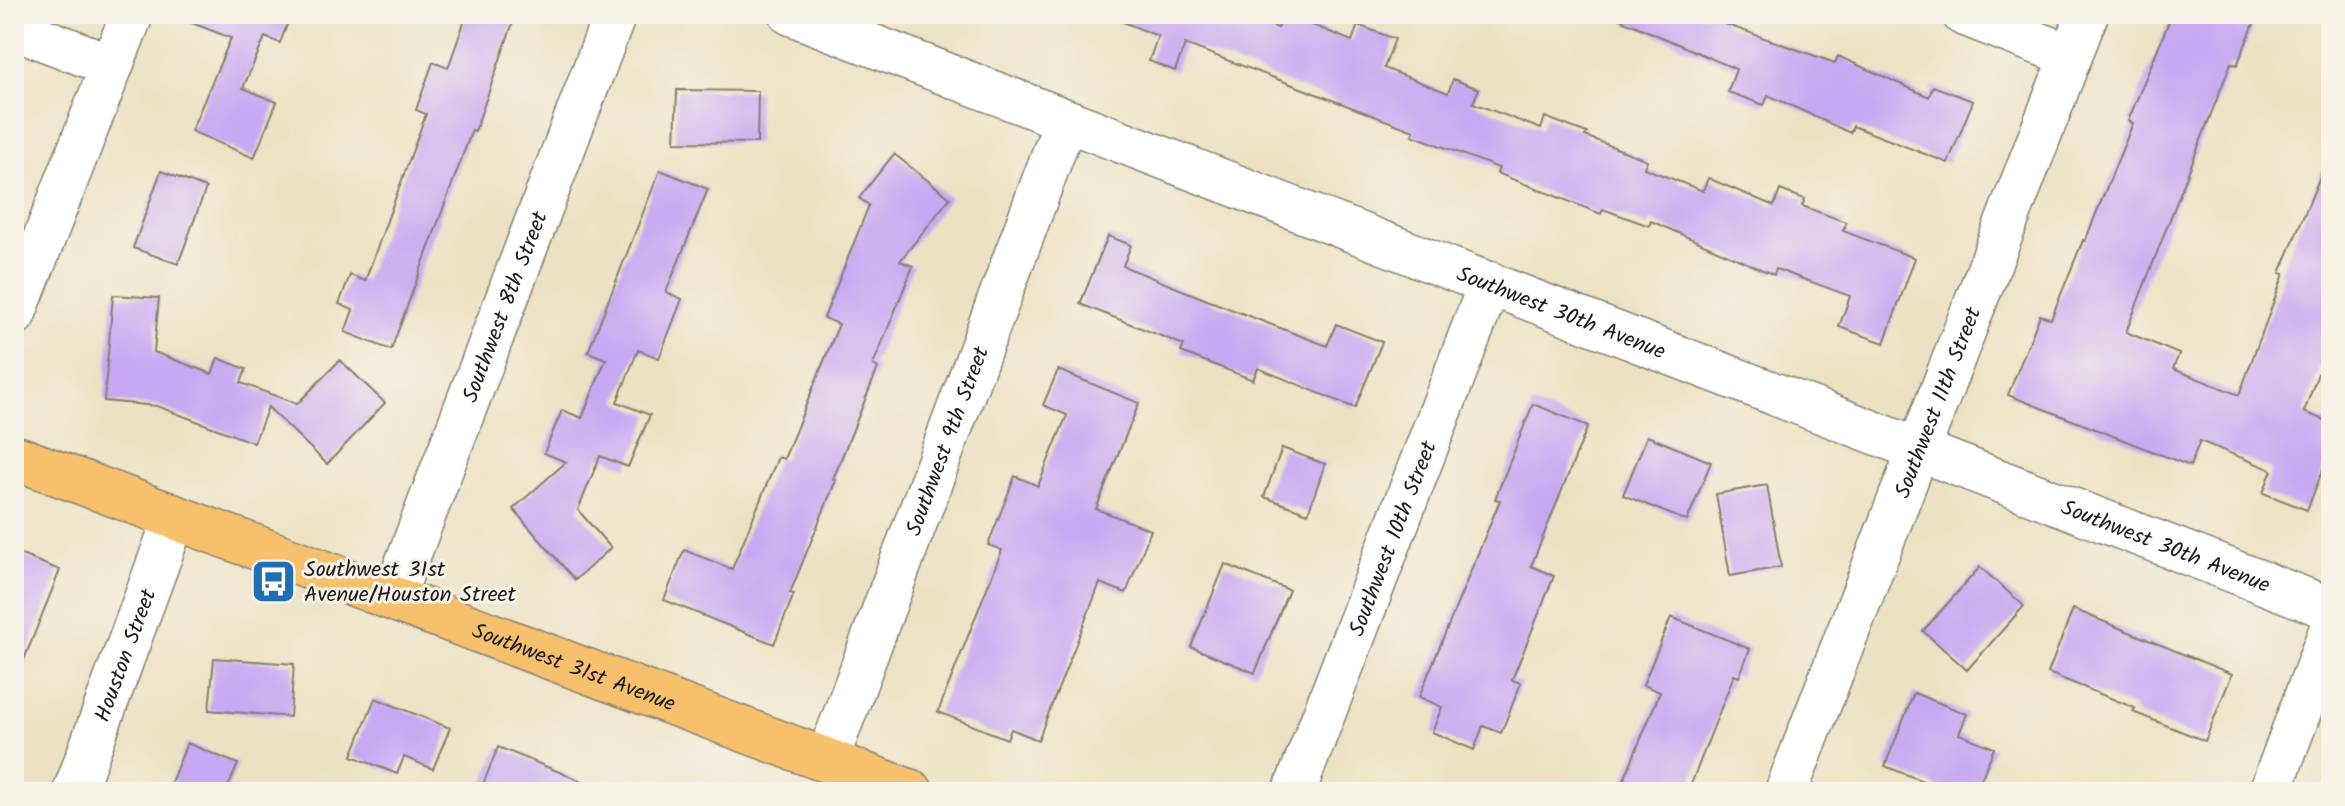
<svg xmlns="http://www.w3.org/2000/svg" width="2345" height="806" font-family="Kalam,sans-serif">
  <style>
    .building { fill: #c8a8f2 }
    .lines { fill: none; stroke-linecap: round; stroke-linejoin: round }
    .minor-casing { stroke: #847f70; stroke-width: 45 }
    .major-casing { stroke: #847f70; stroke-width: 47 }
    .minor { stroke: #fff; stroke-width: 42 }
    .major { stroke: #f7c06c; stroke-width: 44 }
    .labels { text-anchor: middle; stroke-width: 6; stroke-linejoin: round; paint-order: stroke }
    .street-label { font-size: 22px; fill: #1c1c1c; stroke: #f7f3e8 }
    .poi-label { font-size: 22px; fill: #1c1c1c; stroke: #f7f3e8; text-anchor: start }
  </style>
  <rect width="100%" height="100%" fill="#f7f3e8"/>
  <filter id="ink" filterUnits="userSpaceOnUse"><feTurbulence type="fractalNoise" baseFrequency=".0125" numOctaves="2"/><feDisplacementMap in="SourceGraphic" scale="16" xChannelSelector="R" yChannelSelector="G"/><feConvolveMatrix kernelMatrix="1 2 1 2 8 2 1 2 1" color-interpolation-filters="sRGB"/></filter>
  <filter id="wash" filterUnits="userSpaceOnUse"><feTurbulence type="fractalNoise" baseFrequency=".006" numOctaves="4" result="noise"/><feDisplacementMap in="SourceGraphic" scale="32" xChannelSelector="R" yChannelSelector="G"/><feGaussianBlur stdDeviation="1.8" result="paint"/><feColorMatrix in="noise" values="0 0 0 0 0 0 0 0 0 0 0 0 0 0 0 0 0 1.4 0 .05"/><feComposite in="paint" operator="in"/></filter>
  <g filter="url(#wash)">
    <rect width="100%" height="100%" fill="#ece2c3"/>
    <g id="blocks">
      <!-- building -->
      <path class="building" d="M175,14H291L280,43L265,37L243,88L277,102L254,158L191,131L231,38L174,16Z
        M467,14H516L475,131L472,130L391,350L345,332L353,310L339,304L350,275L365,281L426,114L416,110L433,62L448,68Z
        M1108,14H1242L1278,28L1285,14L1352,41L1358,25L1395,39L1384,68L1448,93L1453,79L1479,89L1473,103L1541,129L1545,117L1587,133L1585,136L1647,160L1644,168L1703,191L1708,178L1774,206L1780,190L1805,199L1802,206L1846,222L1843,231L1915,258L1884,343L1839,327L1850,296L1776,269L1774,275L1651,221L1649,226L1603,209L1601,214L1497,173L1499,168L1412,135L1414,131L1185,44L1175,71L1149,61L1158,36L1108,16Z
        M1608,14H1730L1725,24L1835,63L1838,56L1929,97L1933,86L1973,101L1948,163L1853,126L1850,133L1768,95L1764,105L1728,92L1736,69Z
        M2172,14H2258L2237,65L2231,63L2126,332L2179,354L2173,369L2239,395L2284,274L2280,273L2331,150V338L2304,412L2331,423V449L2307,510L2263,493L2272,470L2200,441L2190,466L2008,395L2040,315L2051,319L2083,240L2085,241L2133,123L2128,121Z
        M677,90L758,91L757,143L675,142Z
        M894,154L950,198L900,261L913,266L873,365L878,368L833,479L836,480L790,593L794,594L774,644L664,600L684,550L732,569L778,457L784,459L839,324L824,318L869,205L859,198Z
        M660,170L708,189L666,292L682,299L659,358L638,350L617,402L650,415L628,467L600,456L578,510L611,548L575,580L513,509L566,462L544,453L562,410L582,418L606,359L588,352Z
        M161,171L206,188L178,264L133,248Z
        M1108,236L1131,245L1123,266L1202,298L1327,346L1336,324L1382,342L1355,408L1258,368L1253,380L1181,352L1184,345L1080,304Z
        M113,295L159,298L154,352L212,374L218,358L246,369L241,383L297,404L340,360L385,403L327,464L268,407L254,443L157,406L104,401Z
        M1058,370L1139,403L1096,509L1151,530L1126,593L1100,583L1038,740L1011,729L1007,739L938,712L1002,550L988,545L1015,476L1038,486L1067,415L1043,405Z
        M1533,404L1588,426L1531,566L1554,576L1512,680L1521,683L1501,733L1483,726L1474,750L1432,732L1442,707L1419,697L1500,500L1495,499Z
        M1647,436L1711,462L1687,521L1623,495Z
        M1282,448L1325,464L1308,513L1264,497Z
        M1767,485L1781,567L1730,576L1716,494Z
        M14,552L60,570L15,682H14Z
        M1225,564L1289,590L1255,673L1191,647Z
        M1980,567L2024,606L1967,670L1923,631Z
        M2073,609L2232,674L2205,741L2133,712L2135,708L2048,673Z
        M1671,617L1750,649L1739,677L1734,675L1688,792H1619L1660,692L1643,685Z
        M214,658L294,664L290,717L209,710Z
        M1914,693L1967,714L1959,734L1994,748L1976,792H1950L1885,766Z
        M375,698L450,728L433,769L404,757L397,774L352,756Z
        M187,743L238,764L226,792H167Z
        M498,747L606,791V792H480Z"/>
    </g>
  </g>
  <g filter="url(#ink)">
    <use href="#blocks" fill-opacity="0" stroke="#847f70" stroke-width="2"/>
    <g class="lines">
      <defs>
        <g id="minor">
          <path id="s1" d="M791,14L2331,609"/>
          <path d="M1963,14L2071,56"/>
          <path d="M14,28L112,66"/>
          <path d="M14,315L132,14"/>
          <path id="s2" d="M393,598L615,14"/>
          <path id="s3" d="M827,761L1065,122"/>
          <path id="s4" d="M74,792L175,517"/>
          <path id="s5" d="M1294,792L1490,283"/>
          <path id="s6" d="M1786,792L2087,14"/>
          <path d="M2270,792L2331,628"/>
        </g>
        <g id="major">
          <path id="s7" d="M14,457L911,792"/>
        </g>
      </defs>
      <!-- minor casing -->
      <use href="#minor" class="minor-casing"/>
      <!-- major casing -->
      <use href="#major" class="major-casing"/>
      <!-- minor -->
      <use href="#minor" class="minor"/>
      <!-- major -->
      <use href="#major" class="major"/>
    </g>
  </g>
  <!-- icons -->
  <defs>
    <symbol id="bus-square" viewBox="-11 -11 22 22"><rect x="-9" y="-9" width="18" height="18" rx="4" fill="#1f6fb2" stroke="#f7f3e8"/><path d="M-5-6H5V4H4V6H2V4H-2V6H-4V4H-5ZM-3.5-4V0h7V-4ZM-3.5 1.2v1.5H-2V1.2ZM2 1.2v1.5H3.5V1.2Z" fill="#fff"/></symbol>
  </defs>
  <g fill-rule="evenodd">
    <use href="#bus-square" x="248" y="556" width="51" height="51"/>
  </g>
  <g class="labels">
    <!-- street labels -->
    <g class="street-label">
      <text dy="8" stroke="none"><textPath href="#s2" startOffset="312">Southwest 8th Street</textPath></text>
      <text dy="8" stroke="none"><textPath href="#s1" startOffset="826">Southwest 30th Avenue</textPath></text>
      <text dy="8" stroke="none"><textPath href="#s6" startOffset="418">Southwest 11th Street</textPath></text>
      <text dy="8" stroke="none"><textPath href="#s3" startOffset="342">Southwest 9th Street</textPath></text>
      <text dy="8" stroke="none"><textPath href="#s5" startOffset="272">Southwest 10th Street</textPath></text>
      <text dy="8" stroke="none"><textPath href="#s1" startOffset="1474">Southwest 30th Avenue</textPath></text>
      <text dy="8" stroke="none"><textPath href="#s4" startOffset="146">Houston Street</textPath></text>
      <text dy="8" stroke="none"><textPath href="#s7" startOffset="598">Southwest 31st Avenue</textPath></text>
    </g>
    <!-- poi labels -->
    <g class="poi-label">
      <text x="304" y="576">Southwest 31st<tspan x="304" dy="25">Avenue/Houston Street</tspan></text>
    </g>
  </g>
  <!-- margin -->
  <rect width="2345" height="806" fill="none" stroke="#f7f3e8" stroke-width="48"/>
</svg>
